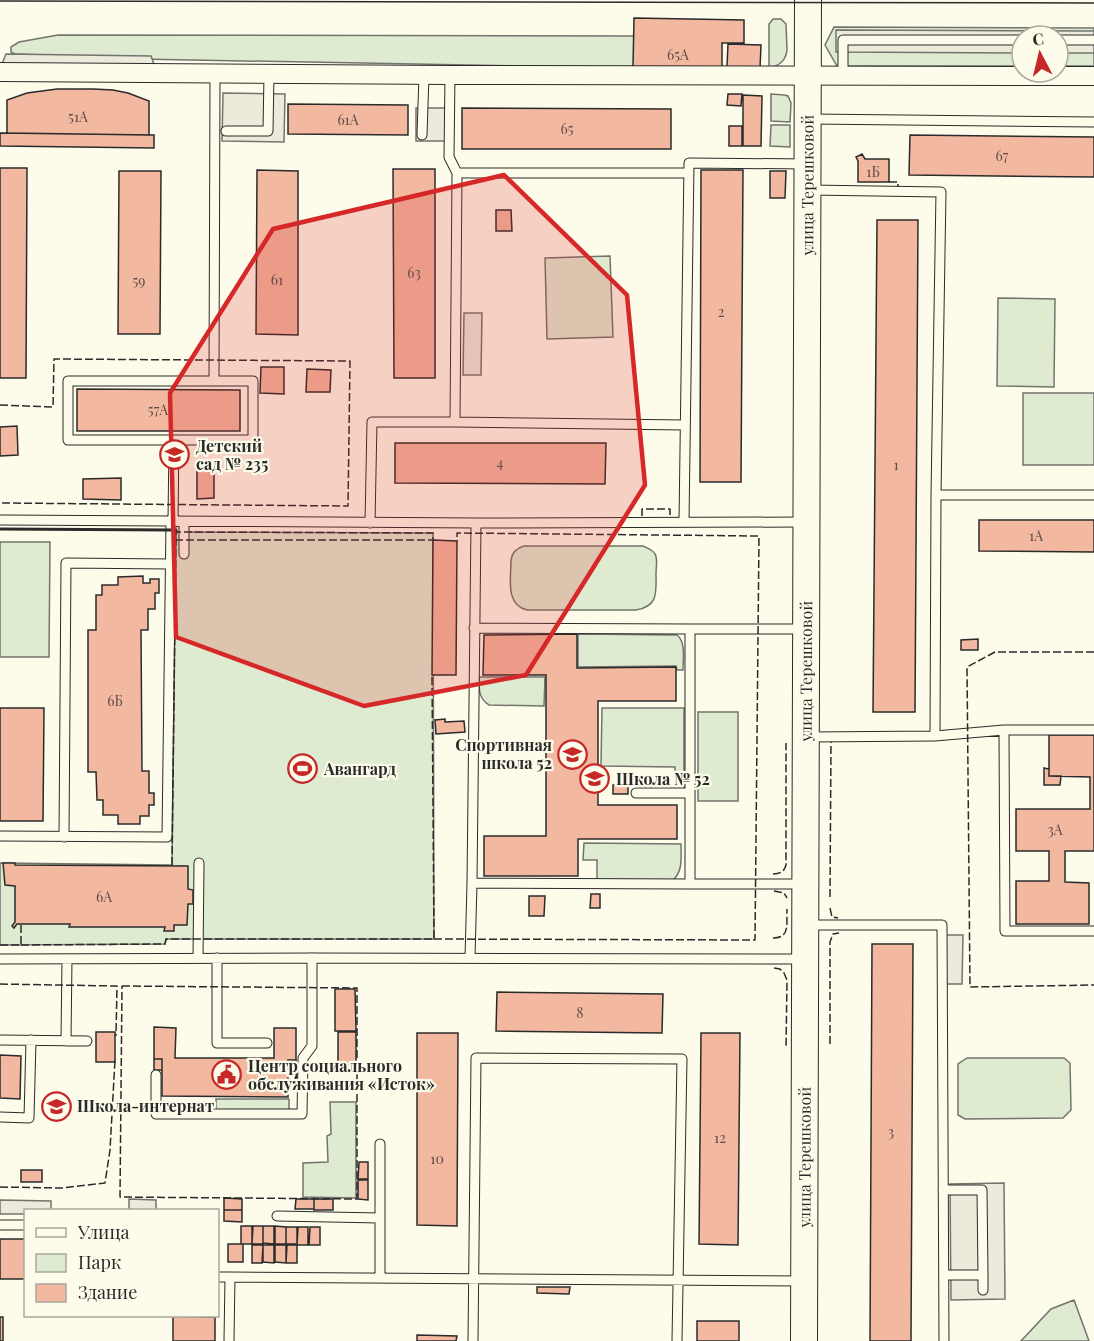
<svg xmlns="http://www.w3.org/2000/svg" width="1094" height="1341" font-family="'Playfair Display',serif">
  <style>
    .green { fill: #deebd1; stroke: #74746e; stroke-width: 1.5 }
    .parking { fill: #eceadb; stroke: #74746e; stroke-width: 1.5 }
    .building { fill: #f2b8a0; stroke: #2b2b2b; stroke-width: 1.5 }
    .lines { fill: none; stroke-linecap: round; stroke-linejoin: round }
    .lane-casing { stroke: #2b2b2b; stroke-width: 11 }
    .street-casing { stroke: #2b2b2b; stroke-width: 20 }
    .secondary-casing { stroke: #2b2b2b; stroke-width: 28 }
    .lane { stroke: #fdfbea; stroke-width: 9 }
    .street { stroke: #fdfbea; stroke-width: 18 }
    .secondary { stroke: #fdfbea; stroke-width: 26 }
    .tram { stroke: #2b2b2b; stroke-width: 1.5 }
    .fence { stroke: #2b2b2b; stroke-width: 1.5; stroke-dasharray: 8 3; stroke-linecap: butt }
    .wall { stroke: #2b2b2b; stroke-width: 3 }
    .marked { fill: #d62828; fill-opacity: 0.2; stroke: #d62828; stroke-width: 4.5; stroke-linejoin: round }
    .labels { text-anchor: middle; stroke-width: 4.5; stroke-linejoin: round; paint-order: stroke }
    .number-label { font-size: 14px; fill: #5d4e48 }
    .street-label { font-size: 16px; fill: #2b2b2b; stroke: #fdfbea }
    .poi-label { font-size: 16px; font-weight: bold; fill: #2b2b2b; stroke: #fdfbea; text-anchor: start }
  </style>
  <rect width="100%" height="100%" fill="#fdfbea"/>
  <!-- green -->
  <path class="green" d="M773,19H781L786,24L787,50C786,60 779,66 769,68V24Z
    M834,27L1094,28V66H1058V36H1022V66H837L825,45Z
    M58,35L638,36L645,63L629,68L139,59L15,54L11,52V47L19,42Z
    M771,94L784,95L788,96L791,103L790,122L771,121Z
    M771,125H790V147L770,146Z
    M610,256L613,337L547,339L545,258Z
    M998,298L1055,299L1054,387L997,386Z
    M1023,393H1094V465H1023Z
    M176,532L433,533L434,939H166L165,944L0,945V863L172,865Z
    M0,542H50L49,657H0Z
    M524,546H643C647,548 653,550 655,554C658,559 656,568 656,573C656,592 659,606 636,610H527C505,605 511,578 511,560C512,553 517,548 524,546Z
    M578,634L677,635C686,642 683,659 683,670H677L676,666L578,667Z
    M479,677H545L544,706L489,705C478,698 479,688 479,677Z
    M602,708H684V789H675V767L601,766Z
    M698,712H738V801H698Z
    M584,843L681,844C681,858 683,871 673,880H597V860H583Z
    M967,1058H1064L1070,1063L1071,1110L1063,1118L965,1119L958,1115V1064Z
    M216,1099H289V1110H216Z
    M330,1102H356V1198L303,1197V1163L328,1162L327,1136L331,1134Z
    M1074,1300L1089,1341H1021L1051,1309Z"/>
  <!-- parking -->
  <path class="parking" d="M836,30L1094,31V53H1058V36H1022V53L836,52Z
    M6,54L151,56L155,67L2,64Z
    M223,93L285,94L284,142L222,141Z
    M416,108H446L445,141H416Z
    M464,313H482L481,375H463Z
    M945,935H963L962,984H944Z
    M1004,1183L1005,1299L951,1300L950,1184Z
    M129,1199L156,1200V1210H129Z
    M0,1200L51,1201V1210H26L25,1214H0Z"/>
  <!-- building -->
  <path class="building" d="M634,18L744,20V43H722V69L633,67Z
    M728,44L761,45L760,68L727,67Z
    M57,89H93L113,90L128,93L149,101V135L7,133V100L27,93Z
    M728,94H742L741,106L727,105Z
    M743,95L762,96L761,146H743Z
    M288,104L408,105V135L288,134Z
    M462,108L671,109V149H462Z
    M729,126H742V146H729Z
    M0,133L154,135V148L0,146Z
    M910,135L1094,137V177L909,175Z
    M862,154L865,159H889V182H858V161L856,157Z
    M0,168H27L26,378H0Z
    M393,169H435V378H394Z
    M257,170L298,171V335L256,334Z
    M701,170H743L741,482H700Z
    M119,171H161L160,334H118Z
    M770,171H786L785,198H770Z
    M496,210H511L512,231H496Z
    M877,220H918L915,712H873Z
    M261,367H284V394L260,393Z
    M307,369L331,370L330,392H306Z
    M77,389L240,390V431H77Z
    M17,426L18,455L0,456V427Z
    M395,443H606L605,484L395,483Z
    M197,469H214V498L197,499Z
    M121,478V500L83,499V479Z
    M979,520H1094V552L979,551Z
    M433,540L457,541L456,675H432Z
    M143,576V583H150V579H159V593H155V609H148V630H141L142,771H149V793H154V805H149V816H140V824H118V815H103V800H97L96,772H88V630H96V595H102V585H118V577Z
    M577,634V668L676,667V701H598V805H677V839H578V876H484V836H546V675H483L484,635Z
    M978,639V650H961V640Z
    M0,708H44L43,821H0Z
    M445,719V722L464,721L465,732L436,734L435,720Z
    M1049,735H1094V851H1065V882L1089,883V924H1016V881H1049V851H1016V809H1090V777L1049,776Z
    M1044,768L1049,769V776H1061L1060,785H1044Z
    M613,785H628V794H613Z
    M3,863H15V865L188,866V889L193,890V904H188L187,925H174V931H164L165,927H69L70,924H17L14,928L12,926L15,922V886L5,885Z
    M591,894H600V908H590Z
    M529,896H545L544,916H529Z
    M872,944H913L911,1341H870Z
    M335,989H355L356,1031H335Z
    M497,992L663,994L662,1033L496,1031Z
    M154,1027L176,1028L175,1058H274V1028H296V1060H288V1097L162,1096V1059H154Z
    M96,1032H115V1062H96Z
    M338,1032H356V1064H338Z
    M417,1033H458L457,1226L417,1225Z
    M701,1033H740L738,1245L699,1244Z
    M0,1055L21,1056L20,1099L0,1098Z
    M154,1059H162V1070H154Z
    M288,1060H296V1071H288Z
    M359,1162H368V1179H358Z
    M21,1170H42V1182H21Z
    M358,1180H368V1200L358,1199Z
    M224,1198L242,1199V1210H224Z
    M296,1199H314V1209H295Z
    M314,1199H333V1210H314Z
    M224,1210H242V1222L224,1221Z
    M241,1226H252V1244H241Z
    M253,1226H263V1244H252Z
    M263,1226H274V1244L263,1243Z
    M275,1226L286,1227V1244H275Z
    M286,1227H297V1244H286Z
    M298,1227H308V1245H297Z
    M310,1227H320V1245H309Z
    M0,1239H26V1279H0Z
    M228,1244H243V1262H228Z
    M252,1245H263L262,1263H252Z
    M263,1245H274V1263L263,1262Z
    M275,1245H286V1263L275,1262Z
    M287,1245H297V1263H286Z
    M537,1287H570L569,1294L537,1293Z
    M173,1316L215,1317V1341H173Z
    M0,1317H3V1341H0Z
    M697,1321H739V1341H697Z
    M417,1335L457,1336L456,1341H417Z"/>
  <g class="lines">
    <defs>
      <path id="lane" d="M1058,40H1094
        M450,75L449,157L457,173
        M843,76V40H1022
        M811,119L1094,122
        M226,131H268L269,74
        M422,135L424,75
        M809,190L941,192L936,495L935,736L1004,730H1094
        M214,381H68V440H253V381H214L215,74
        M685,425L455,422L457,173H688
        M936,495H1094
        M0,520L476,523L804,522
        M173,522L174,440
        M684,522L689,163L807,164
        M370,523L372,422H455
        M184,554V522
        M474,628L690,629V884L472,883L476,523
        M690,629H805
        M1004,730L1005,931H1094
        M809,737L935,736
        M636,793H690
        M0,836L167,837L171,522
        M64,837L66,563L170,564
        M690,884H805
        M806,925H942L944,1341
        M198,958L199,863
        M217,958V1043H267
        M470,958L472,883
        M0,959L312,958L805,959
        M0,1040L87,1041
        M66,1041L67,959
        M156,1075V1114H302L303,1058L312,1046V958
        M0,1117L29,1118L31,1040
        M380,1144V1278
        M943,1190H982L983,1275H944
        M277,1216L380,1218
        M0,1225H26
        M983,1275V1290
        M218,1277H230L229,1341
        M230,1277L802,1281
        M473,1341L476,1058L682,1059L677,1341"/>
      <path id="street" d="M0,72L450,75L1094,76"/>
      <g id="secondary">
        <path id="s1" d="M804,1341L808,0"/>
      </g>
    </defs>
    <!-- lane casing -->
    <use href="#lane" class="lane-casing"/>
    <!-- street casing -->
    <use href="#street" class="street-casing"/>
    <!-- secondary casing -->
    <use href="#secondary" class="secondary-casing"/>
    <!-- lane -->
    <use href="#lane" class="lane"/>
    <!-- street -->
    <use href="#street" class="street"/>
    <!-- secondary -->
    <use href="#secondary" class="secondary"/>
    <!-- tram -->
    <path class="tram" d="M0,1L1094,3"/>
    <!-- fence -->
    <path class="fence" d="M889,182H898V187
      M0,405L53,407L54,359L350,361L348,506L0,503
      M642,516V509H670V515
      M1094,652H995L967,667L970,987L1094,985
      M172,865L176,532L433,533V540H176
      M773,874C780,874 784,872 786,865V743
      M774,891L784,893L787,898
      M830,897L831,742
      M830,908L832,917L838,918
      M773,938C791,938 786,923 787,909
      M434,939L755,940L759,536L457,533V541
      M0,945H21V923
      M21,945L165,944L166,939H434L432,675
      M774,968L780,969L784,973L787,980L786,1048
      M0,984L117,986L116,1036
      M122,986L357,988V1199L120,1197Z
      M830,1044V942L833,934L839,933
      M0,1187L62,1188L105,1183L110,1150L115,1060"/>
    <!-- wall -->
    <path class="wall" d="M0,529L171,530H176V532
      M296,1083V1071"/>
  </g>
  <!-- marked area -->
  <path class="marked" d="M504,175L627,295L645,485L526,675L364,706L176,637L170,393L273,229Z"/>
  <!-- icons -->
  <defs>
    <symbol id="school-ring" viewBox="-11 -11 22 22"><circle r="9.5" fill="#fdfbea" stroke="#c62828" stroke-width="1.5"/><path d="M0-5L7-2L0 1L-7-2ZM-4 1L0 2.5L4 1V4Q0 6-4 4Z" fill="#c62828"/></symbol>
    <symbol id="stadium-ring" viewBox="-11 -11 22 22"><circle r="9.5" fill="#fdfbea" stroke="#c62828" stroke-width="1.5"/><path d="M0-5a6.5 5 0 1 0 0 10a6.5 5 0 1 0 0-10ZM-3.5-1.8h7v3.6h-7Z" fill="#c62828"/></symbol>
    <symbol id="civic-ring" viewBox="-11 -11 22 22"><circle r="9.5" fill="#fdfbea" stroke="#c62828" stroke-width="1.5"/><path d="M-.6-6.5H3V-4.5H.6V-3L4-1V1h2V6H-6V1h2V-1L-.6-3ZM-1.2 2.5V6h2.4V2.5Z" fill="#c62828"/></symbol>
  </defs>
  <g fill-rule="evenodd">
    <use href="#school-ring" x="158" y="438" width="33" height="33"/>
    <use href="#school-ring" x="556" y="738" width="33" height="33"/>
    <use href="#stadium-ring" x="286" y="752" width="33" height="33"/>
    <use href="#school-ring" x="578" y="762" width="33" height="33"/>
    <use href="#civic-ring" x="210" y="1058" width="33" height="33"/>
    <use href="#school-ring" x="40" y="1090" width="33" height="33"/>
  </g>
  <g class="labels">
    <!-- number labels -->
    <g class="number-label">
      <text x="678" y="60">65А</text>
      <text x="78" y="122">51А</text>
      <text x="348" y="125">61А</text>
      <text x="567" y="134">65</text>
      <text x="1002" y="161">67</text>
      <text x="873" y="177">1Б</text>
      <text x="414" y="278">63</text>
      <text x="277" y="285">61</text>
      <text x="139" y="286">59</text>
      <text x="721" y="317">2</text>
      <text x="158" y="415">57А</text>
      <text x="500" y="468">4</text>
      <text x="896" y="470">1</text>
      <text x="1036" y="541">1А</text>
      <text x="115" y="706">6Б</text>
      <text x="1055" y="835">3А</text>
      <text x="104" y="902">6А</text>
      <text x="580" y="1018">8</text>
      <text x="891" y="1137">3</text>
      <text x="720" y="1143">12</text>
      <text x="437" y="1164">10</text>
    </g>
    <!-- street labels -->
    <g class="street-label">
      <text dy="6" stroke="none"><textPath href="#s1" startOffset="1156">улица Терешковой</textPath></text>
      <text dy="6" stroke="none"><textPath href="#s1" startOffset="670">улица Терешковой</textPath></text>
      <text dy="6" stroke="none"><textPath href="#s1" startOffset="184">улица Терешковой</textPath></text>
    </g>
    <!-- poi labels -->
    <g class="poi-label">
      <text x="196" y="452">Детский<tspan x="196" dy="18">сад № 235</tspan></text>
      <text x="552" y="751" text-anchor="end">Спортивная<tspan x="552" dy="18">школа 52</tspan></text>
      <text x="324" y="775">Авангард</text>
      <text x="616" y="785">Школа № 52</text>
      <text x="248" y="1072">Центр социального<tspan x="248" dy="18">обслуживания «Исток»</tspan></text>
      <text x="77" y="1112">Школа-интернат</text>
    </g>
  </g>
  <!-- legend -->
  <rect x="24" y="1209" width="195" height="108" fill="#fdfbea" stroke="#a9a89e" stroke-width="1.5"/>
  <rect x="36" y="1228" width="30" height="9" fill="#fdfbea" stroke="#a9a89e" stroke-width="1.5"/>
  <text x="78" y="1239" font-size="18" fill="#2b2b2b">Улица</text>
  <rect x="36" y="1254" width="30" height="18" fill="#deebd1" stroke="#a9a89e" stroke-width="1.5"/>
  <text x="78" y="1269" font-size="18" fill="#2b2b2b">Парк</text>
  <rect x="36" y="1284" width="30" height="18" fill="#f2b8a0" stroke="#a9a89e" stroke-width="1.5"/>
  <text x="78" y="1299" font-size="18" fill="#2b2b2b">Здание</text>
  <!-- north arrow -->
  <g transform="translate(1040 54) rotate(353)"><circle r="28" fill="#fdfbea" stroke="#a9a89e" stroke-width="1.5"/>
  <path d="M0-4.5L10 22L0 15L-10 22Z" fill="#c62828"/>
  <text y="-9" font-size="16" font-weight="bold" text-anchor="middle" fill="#2b2b2b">С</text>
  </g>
</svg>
